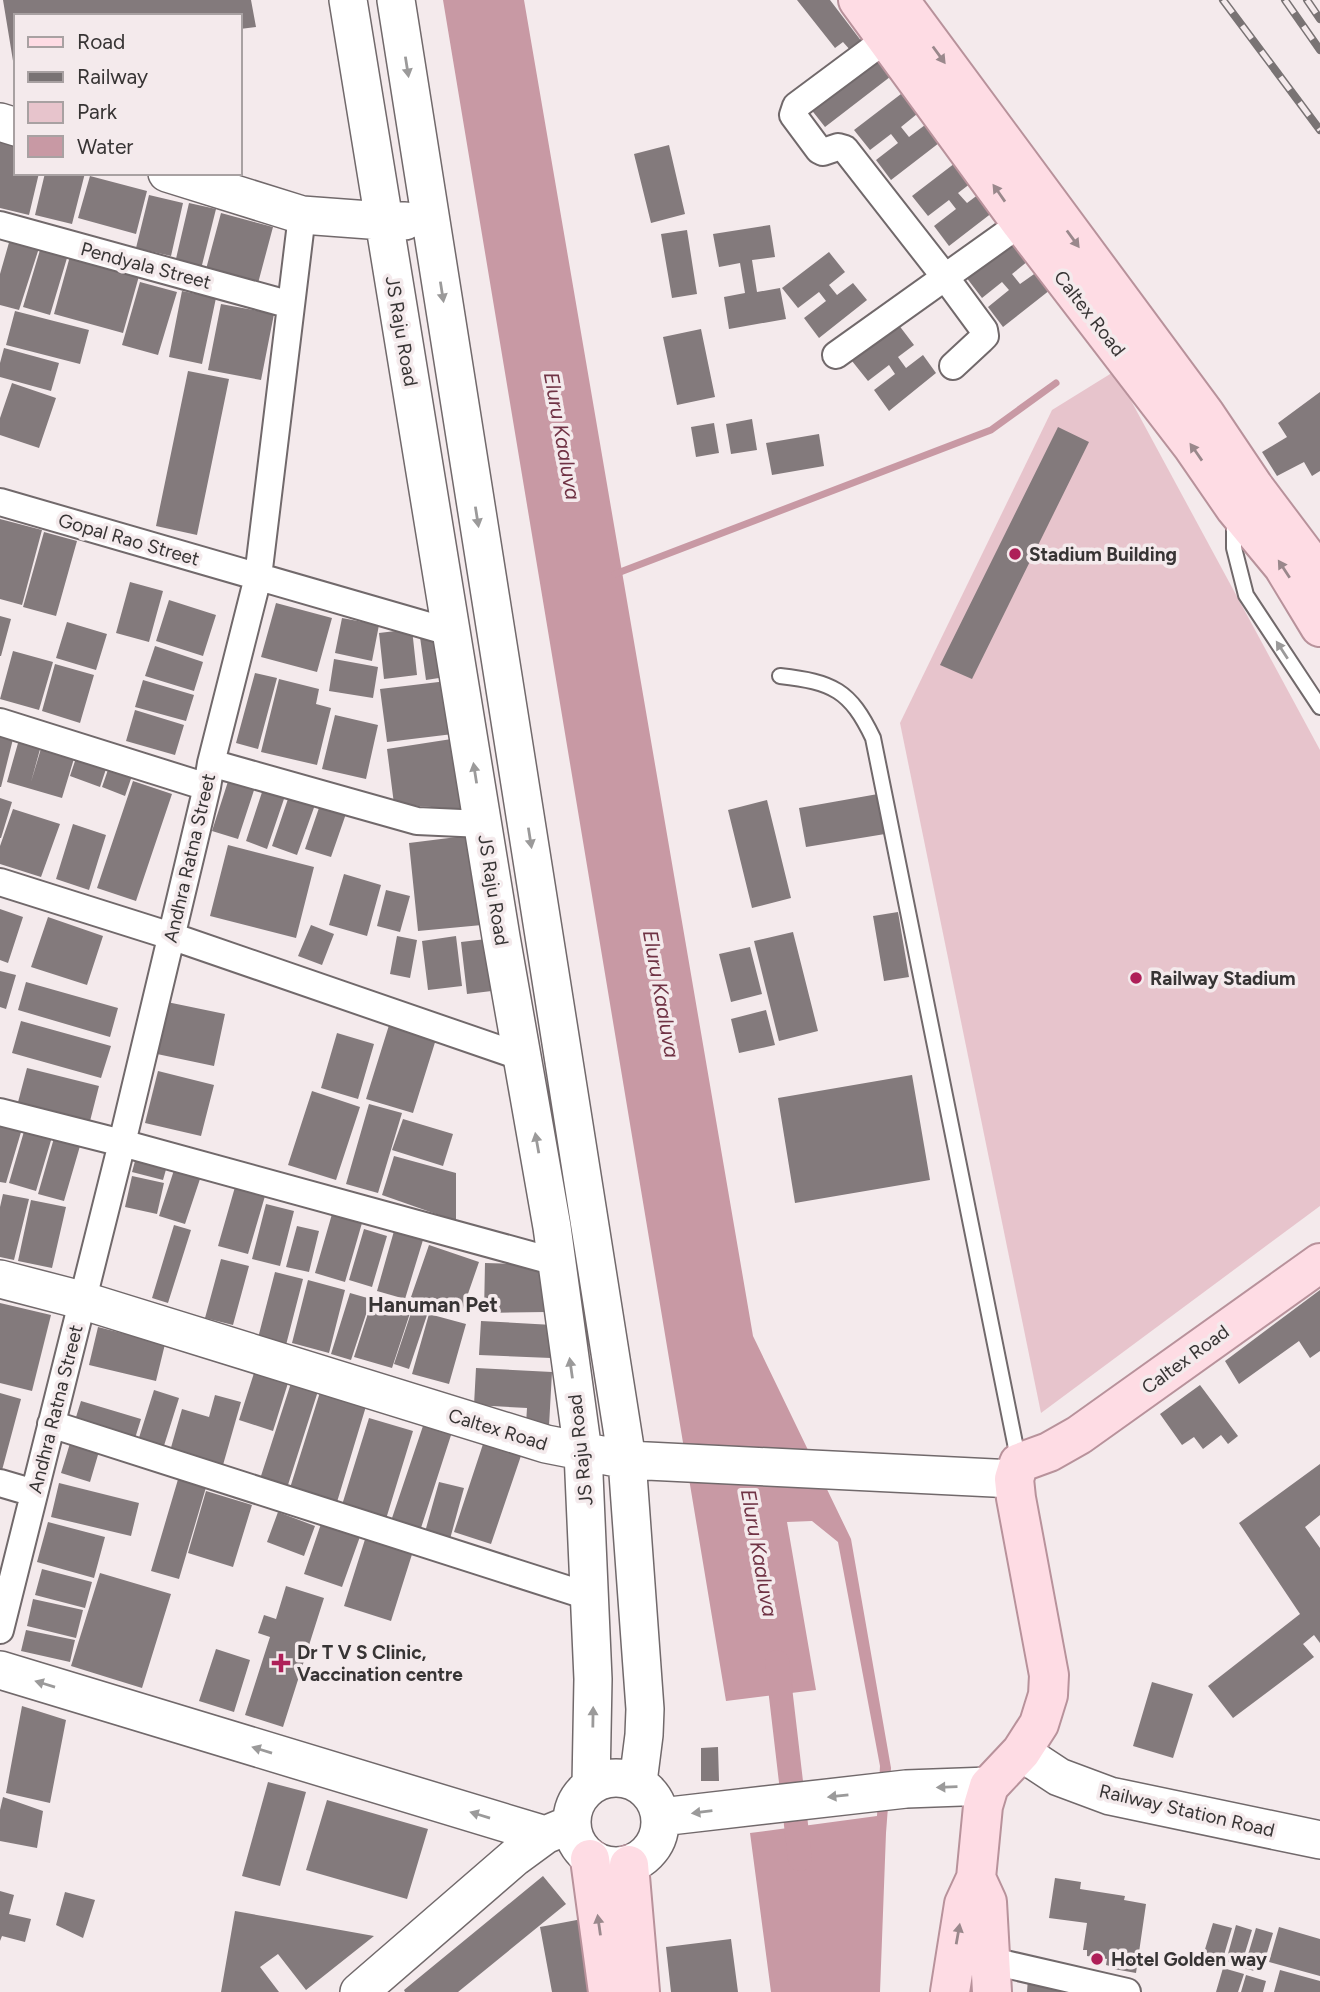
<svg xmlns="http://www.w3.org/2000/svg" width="1320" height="1992" font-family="Figtree,sans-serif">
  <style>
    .green { fill: #e7c4cc }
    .water { fill: #c899a4 }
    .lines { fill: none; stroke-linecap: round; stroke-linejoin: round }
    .stream { stroke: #c899a4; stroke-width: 7 }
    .canal { stroke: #c899a4; stroke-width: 24 }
    .building { fill: #837a7c }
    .lane-casing { stroke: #71696b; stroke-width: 18 }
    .street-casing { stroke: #71696b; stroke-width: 30 }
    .secondary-casing { stroke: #71696b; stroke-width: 40 }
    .primary-casing { stroke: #b8929b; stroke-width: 42 }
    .lane { stroke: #fff; stroke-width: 14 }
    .street { stroke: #fff; stroke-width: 26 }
    .secondary { stroke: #fff; stroke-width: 37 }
    .primary { stroke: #fedce4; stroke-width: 38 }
    .rail-casing { stroke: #797374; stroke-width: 8 }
    .rail { stroke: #f4eaec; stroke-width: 5; stroke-dasharray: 16; stroke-linecap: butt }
    .oneway { fill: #9a888c }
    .oneway2 { fill: #9b9a9a }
    .poi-dot { fill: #ae1f58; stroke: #f4eaec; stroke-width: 2.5 }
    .labels { text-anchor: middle; stroke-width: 7; stroke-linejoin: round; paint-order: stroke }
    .street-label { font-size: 19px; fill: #373434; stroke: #f4eaec }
    .poi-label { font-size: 19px; font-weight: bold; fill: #373434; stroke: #f4eaec; text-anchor: start }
    .water-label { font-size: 21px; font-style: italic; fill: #703345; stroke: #f4eaec }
    .neighbourhood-label { font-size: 21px; font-weight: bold; fill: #373434; stroke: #f4eaec }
  </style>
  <rect width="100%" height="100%" fill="#f4eaec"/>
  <!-- green -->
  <path class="green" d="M1115,371L1320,750V1206L1041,1413L900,723L1052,410Z"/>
  <!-- water -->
  <path class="water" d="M443,0H524L753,1336L851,1539L891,1768L886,1833L880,1992H771L750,1833L877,1816L880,1766L838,1542L812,1521L787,1522L816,1690L726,1701Z"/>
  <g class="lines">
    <!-- stream -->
    <path class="stream" d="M615,574L991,430L1056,383"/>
    <!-- canal -->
    <path class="canal" d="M777,1662L800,1859"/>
  </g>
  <!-- building -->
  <path class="building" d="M3,0H251L256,27L240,29V16H16L14,67Z
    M797,0H830L862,42L851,51L843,42L835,48Z
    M884,50L899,70L825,127L810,108Z
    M901,94L917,114L901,127L909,137L925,125L939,143L891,180L876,160L898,143L891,134L870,150L854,130Z
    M0,138L16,142V173H39L29,215L0,208Z
    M669,145L685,214L651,223L634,154Z
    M959,160L975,180L958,193L967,203L983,191L997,209L949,246L934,226L956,209L949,200L928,216L912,196Z
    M45,173H85L72,224L35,215Z
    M90,176L147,191L136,234L78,218Z
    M149,195L183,203L171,256L136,248Z
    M189,203L216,209L201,269L175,263Z
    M221,213L273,227L257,287L205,273Z
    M770,225L775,257L752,260L757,292L780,288L786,319L729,329L724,297L745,293L740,263L719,267L713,234Z
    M687,230L697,294L672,298L661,234Z
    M10,239L39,248L19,310L0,305V274Z
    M1013,241L1028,261L1012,274L1020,284L1037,272L1050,290L1003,327L988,307L1009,290L1002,282L982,298L966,277Z
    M72,249L141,269L123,333L54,314Z
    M40,250L67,258L50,315L23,307Z
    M829,252L845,272L829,285L837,295L853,283L867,300L819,338L804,318L826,301L819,292L798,308L782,288Z
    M140,282L177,292L158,355L122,345Z
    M182,291L216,298L202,364L169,357Z
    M221,304L274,314L261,380L208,370Z
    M15,311L89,330L80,364L6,345Z
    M898,324L914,345L898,357L906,368L923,355L936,373L889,411L874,390L895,374L889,365L868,381L852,361Z
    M701,329L715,397L677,405L663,337Z
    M4,348L59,363L51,391L0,377V363Z
    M188,371L229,379L197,535L156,526Z
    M12,383L56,398L39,448L0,435V418Z
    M1320,392V471L1312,476L1304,462L1277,476L1262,452L1287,437L1278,423Z
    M752,419L757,450L731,454L726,424Z
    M714,423L719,453L696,457L691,427Z
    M1058,427L1089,442L972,679L940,665Z
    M819,434L824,466L772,475L766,443Z
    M0,519L42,530L22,605L0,599Z
    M44,532L77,541L56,616L23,607Z
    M130,582L163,591L149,642L116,633Z
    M169,600L216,615L203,656L156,641Z
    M276,603L332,618L317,672L261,657Z
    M0,616L11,619L1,656H0Z
    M342,618L379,625L372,661L335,653Z
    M67,622L107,634L96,670L56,658Z
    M412,629L417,675L384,679L379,633Z
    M446,633L452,676L426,680L420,637Z
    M155,646L203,662L194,691L145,676Z
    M13,651L53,662L39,710L0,699Z
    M334,659L378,667L373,698L329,691Z
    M55,664L94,675L80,723L42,711Z
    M255,673L277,678L258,749L236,743Z
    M279,679L319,689L316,704L331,708L317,765L261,752Z
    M143,680L194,695L186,721L135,707Z
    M447,681L453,734L387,742L380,689Z
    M135,710L184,725L175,755L126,741Z
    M335,715L378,725L366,779L322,769Z
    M0,732L14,735L1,787H0Z
    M20,736L42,742L31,782L43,742L76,752L62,798L7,782Z
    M458,738L469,810L394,804L387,749Z
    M77,755L107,766L100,787L70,776Z
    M110,764L133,773L125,796L102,787Z
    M232,769L258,778L238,839L212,831Z
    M133,781L172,794L136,901L97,888Z
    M265,783L287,790L267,849L246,841Z
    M290,793L316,802L297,855L272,846Z
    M878,794L885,834L806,847L799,808Z
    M0,798L12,802L1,838H0Z
    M322,799L348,808L331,857L305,849Z
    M767,800L791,898L752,908L728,810Z
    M13,809L60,824L41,877L0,864V846Z
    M73,824L106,835L89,890L56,879Z
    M473,835L482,925L418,931L409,843Z
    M228,845L314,867L296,938L210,916Z
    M344,874L381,885L367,936L329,925Z
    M386,890L410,896L400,932L377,926Z
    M0,909L23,917L8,963L0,960Z
    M898,912L909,977L884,981L873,916Z
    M48,917L103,936L87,985L31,967Z
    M311,925L334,934L322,965L298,956Z
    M793,932L818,1031L779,1041L754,941Z
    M397,936L417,940L410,978L390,974Z
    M456,936L462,986L428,990L422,941Z
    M495,938L500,990L467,994L461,942Z
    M750,947L762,994L731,1002L719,954Z
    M0,971L16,975L6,1009L0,1007Z
    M26,982L118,1008L110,1037L18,1010Z
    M167,1002L225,1014L214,1066L157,1054Z
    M766,1010L775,1045L739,1053L731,1019Z
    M21,1021L111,1046L101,1078L12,1053Z
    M390,1022L437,1036L413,1113L366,1099Z
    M337,1033L374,1044L358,1099L321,1088Z
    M27,1068L99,1086L89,1125L17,1106Z
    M158,1071L214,1085L201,1136L145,1123Z
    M912,1075L930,1180L795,1203L778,1098Z
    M312,1091L360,1107L336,1180L288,1165Z
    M369,1104L402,1113L378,1193L346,1184Z
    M0,1116L24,1122L6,1183L0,1182Z
    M403,1119L453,1134L443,1166L392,1150Z
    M25,1128L52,1137L36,1191L9,1183Z
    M54,1138L80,1146L64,1201L38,1194Z
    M138,1150L169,1159L163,1180L132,1172Z
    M394,1156L456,1173V1221L382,1195Z
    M176,1164L202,1173L185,1224L159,1216Z
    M132,1176L164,1183L157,1214L125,1207Z
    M235,1187L265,1196L248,1254L218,1246Z
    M3,1194L29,1199L14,1260L0,1257V1207Z
    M31,1200L66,1207L52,1268L18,1261Z
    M266,1204L294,1211L280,1266L252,1259Z
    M332,1214L362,1223L345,1282L315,1273Z
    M174,1225L191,1230L168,1303L152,1298Z
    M297,1226L319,1231L309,1272L286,1267Z
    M364,1229L387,1236L372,1287L349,1280Z
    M394,1231L423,1240L405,1299L377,1291Z
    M429,1245L479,1262L461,1314L411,1297Z
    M221,1259L249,1266L233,1325L205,1318Z
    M485,1263L546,1265V1312L484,1313Z
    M275,1272L303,1279L286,1345L258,1338Z
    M308,1280L345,1290L329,1353L292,1343Z
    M1320,1290V1351L1310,1358L1299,1341L1239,1384L1225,1361Z
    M350,1293L371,1299L351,1360L331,1354Z
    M372,1301L394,1308L395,1305L411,1310L392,1368L354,1357Z
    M0,1303L51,1315L32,1391L0,1383Z
    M412,1310L427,1315L409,1369L394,1364Z
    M429,1314L466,1324L449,1384L412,1374Z
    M481,1321L553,1325L551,1358L479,1355Z
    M98,1327L165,1344L156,1381L89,1365Z
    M476,1368L552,1372L549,1426L526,1424L527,1408L474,1405Z
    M254,1373L288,1383L273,1431L239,1420Z
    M291,1383L318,1391L287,1488L260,1479Z
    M1200,1385L1238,1436L1228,1444L1221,1435L1203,1449L1194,1437L1182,1445L1160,1414Z
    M321,1389L367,1403L337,1502L290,1488Z
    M154,1390L179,1398L162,1452L137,1444Z
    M0,1393L21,1399L1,1474H0Z
    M215,1395L241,1402L223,1465L170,1451L182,1409L209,1417Z
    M81,1401L141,1419L132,1448L72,1430Z
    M369,1418L413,1431L386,1519L342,1505Z
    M425,1420L453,1429L420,1531L391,1521Z
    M487,1432L525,1444L491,1544L454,1532Z
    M71,1440L100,1448L90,1482L61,1473Z
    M1320,1464V1515L1305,1527L1320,1548V1643L1314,1635L1303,1644L1314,1657L1233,1718L1208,1686L1300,1614L1239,1523Z
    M179,1476L207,1484L179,1579L151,1571Z
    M439,1482L464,1488L450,1539L425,1532Z
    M59,1483L139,1503L131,1536L51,1517Z
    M206,1491L252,1505L233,1567L188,1553Z
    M278,1512L315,1526L304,1556L267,1542Z
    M323,1518L362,1531L342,1587L304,1574Z
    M48,1522L105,1537L94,1578L37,1562Z
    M367,1533L414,1548L391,1621L344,1606Z
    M42,1569L92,1582L85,1608L35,1595Z
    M100,1573L171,1594L142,1688L71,1666Z
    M286,1586L324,1598L283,1727L245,1715L270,1637L258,1633L264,1615L276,1619Z
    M33,1599L83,1610L76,1638L27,1626Z
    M26,1630L75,1640L70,1662L21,1651Z
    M216,1649L250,1660L234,1712L199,1701Z
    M1152,1682L1193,1694L1173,1758L1133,1746Z
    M22,1706L66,1720L50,1803L6,1793Z
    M718,1747L719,1781H701V1748Z
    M268,1782L306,1792L280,1886L242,1876Z
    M3,1797L43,1811L37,1848L0,1841V1810Z
    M327,1800L428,1829L407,1899L306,1870Z
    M543,1876L566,1904L458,1992H405L404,1990Z
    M1055,1878L1081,1882L1080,1889L1125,1896L1124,1900L1146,1904L1136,1973L1114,1969V1967L1106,1965L1107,1959L1087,1956V1950H1083L1087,1923L1049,1918Z
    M0,1891L14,1895L9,1914L31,1919L25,1942L2,1936L0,1941Z
    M65,1892L95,1900L83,1938L56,1925Z
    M235,1911L374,1936L306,1990L278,1954L260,1967L279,1992H221Z
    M582,1919L595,1992H552L540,1927Z
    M1213,1923L1232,1928L1221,1965L1202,1959Z
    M1236,1925L1252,1930L1241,1966L1226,1961Z
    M1279,1927L1320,1939V1976L1269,1962Z
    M1256,1928L1273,1933L1261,1973L1244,1968Z
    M731,1939L738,1992H671L666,1947Z
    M1223,1968L1244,1974L1238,1992H1216Z
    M1280,1970L1320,1981V1992H1274Z
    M1246,1975L1266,1981L1263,1992H1241Z
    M1028,1978L1061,1979L1060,1992H1027Z"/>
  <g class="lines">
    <defs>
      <path id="lane" d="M1234,519V548L1246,595L1320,707
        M780,676C833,682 850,690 873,738L1019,1463"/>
      <path id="street" d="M886,39L796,106L793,115L819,150L823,152L838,147L845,149L945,277L984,330L985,336L981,340L953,366
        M0,225L291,305
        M836,355L1021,223
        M0,502L453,633
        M0,722L207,787
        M211,763L417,821L483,824
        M0,882L171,936L522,1057
        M0,1112L122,1143L556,1262
        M51,1424L591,1597
        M0,1483L34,1493
        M0,1630L122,1143L207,787L211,763L258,577L302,215
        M992,1961L1127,1992"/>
      <path id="secondary" d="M348,0L501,937L552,1227L583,1452L593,1679L591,1785
        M396,0L627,1460L645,1709L644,1735L638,1782
        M0,122L16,127
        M167,173L302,215L383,221H405
        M0,1279L81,1300L546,1444L627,1460L1014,1479
        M0,1670L545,1835
        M1021,1752L1059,1777L1110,1796L1320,1840
        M572 1822a44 44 0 1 1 88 0a44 44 0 1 1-88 0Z
        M661,1817L906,1789L989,1786
        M359,1992L515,1857L545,1835L562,1828"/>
      <path id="primary" d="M858,0L1021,223L1193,447L1235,508L1283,566L1320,627
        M899,0L1205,414L1254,487L1320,575
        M590,1859L608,1992
        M629,1865L640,1992
        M976,1878L987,1902L992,1992
        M950,1992L964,1904L976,1878L983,1806L989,1786L1021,1752L1039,1724L1048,1695L1049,1675L1016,1498L1014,1479L1019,1463L1049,1452L1079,1435L1320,1263"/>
    </defs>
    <!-- lane casing -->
    <use href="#lane" class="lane-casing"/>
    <!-- street casing -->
    <use href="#street" class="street-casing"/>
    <!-- secondary casing -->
    <use href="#secondary" class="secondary-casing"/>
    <!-- primary casing -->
    <use href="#primary" class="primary-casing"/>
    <!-- lane -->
    <use href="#lane" class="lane"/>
    <!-- street -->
    <use href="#street" class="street"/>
    <!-- secondary -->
    <use href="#secondary" class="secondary"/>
    <!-- primary -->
    <use href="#primary" class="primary"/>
    <defs>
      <path id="rail" d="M1223,0L1320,130
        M1285,0L1320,50
        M1307,0L1320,19"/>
    </defs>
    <!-- rail casing -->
    <use href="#rail" class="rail-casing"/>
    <!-- rail -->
    <use href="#rail" class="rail"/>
  </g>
  <!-- one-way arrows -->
  <defs><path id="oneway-solid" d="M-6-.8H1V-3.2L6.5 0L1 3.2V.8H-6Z" transform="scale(1.75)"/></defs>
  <g class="oneway">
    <use href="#oneway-solid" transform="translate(939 55) rotate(54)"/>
    <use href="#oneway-solid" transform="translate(999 193) rotate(-125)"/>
    <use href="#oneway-solid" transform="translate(1073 239) rotate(54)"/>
    <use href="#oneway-solid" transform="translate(1196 452) rotate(-125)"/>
    <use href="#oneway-solid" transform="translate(1284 569) rotate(-123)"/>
    <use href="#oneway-solid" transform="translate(599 1925) rotate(-98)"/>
    <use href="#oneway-solid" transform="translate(958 1934) rotate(-80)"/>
  </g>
  <g class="oneway2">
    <use href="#oneway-solid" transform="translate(407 67) rotate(81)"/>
    <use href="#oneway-solid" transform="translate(442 292) rotate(81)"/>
    <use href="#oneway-solid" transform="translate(477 517) rotate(81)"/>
    <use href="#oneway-solid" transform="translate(1282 650) rotate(-123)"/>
    <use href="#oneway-solid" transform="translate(475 773) rotate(-99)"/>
    <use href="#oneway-solid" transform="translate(530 838) rotate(81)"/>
    <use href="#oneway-solid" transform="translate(537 1143) rotate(-100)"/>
    <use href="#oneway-solid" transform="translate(571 1368) rotate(-98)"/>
    <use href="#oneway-solid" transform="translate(45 1684) rotate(-163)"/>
    <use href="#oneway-solid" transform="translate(593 1717) rotate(-89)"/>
    <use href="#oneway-solid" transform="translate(262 1750) rotate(-163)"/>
    <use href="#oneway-solid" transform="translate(947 1787) rotate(178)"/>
    <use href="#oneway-solid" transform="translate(838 1796) rotate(174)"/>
    <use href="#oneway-solid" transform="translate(702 1812) rotate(173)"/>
    <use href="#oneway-solid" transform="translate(480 1815) rotate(-163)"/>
  </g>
  <!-- markers -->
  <g class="poi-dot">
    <circle cx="1015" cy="554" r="7"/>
    <circle cx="1136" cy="978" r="7"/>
    <path d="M277.5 1652.5h7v7h7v7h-7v7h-7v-7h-7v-7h7z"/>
    <circle cx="1097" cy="1959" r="7"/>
  </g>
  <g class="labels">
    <!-- street labels -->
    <g class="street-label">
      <text transform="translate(146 265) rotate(15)" y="7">Pendyala Street</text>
      <text transform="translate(1090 313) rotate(52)" y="7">Caltex Road</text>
      <text transform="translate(402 331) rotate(80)" y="7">JS Raju Road</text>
      <text transform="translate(129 539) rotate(16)" y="7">Gopal Rao Street</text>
      <text transform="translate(189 858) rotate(-77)" y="7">Andhra Ratna Street</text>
      <text transform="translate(494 890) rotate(81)" y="7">JS Raju Road</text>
      <text transform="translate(1185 1359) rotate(-36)" y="7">Caltex Road</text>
      <text transform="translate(55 1409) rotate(-76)" y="7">Andhra Ratna Street</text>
      <text transform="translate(498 1429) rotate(17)" y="7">Caltex Road</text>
      <text transform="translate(580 1450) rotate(-96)" y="7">JS Raju Road</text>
      <text transform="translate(1187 1810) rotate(13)" y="7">Railway Station Road</text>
    </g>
    <!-- poi labels -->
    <g class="poi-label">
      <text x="1029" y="561">Stadium Building</text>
      <text x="1150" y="985">Railway Stadium</text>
      <text x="297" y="1659">Dr T V S Clinic,<tspan x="297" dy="22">Vaccination centre</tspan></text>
      <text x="1111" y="1966">Hotel Golden way</text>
    </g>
    <!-- water labels -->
    <g class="water-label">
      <text transform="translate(562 436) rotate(80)" y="7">Eluru Kaaluva</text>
      <text transform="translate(661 994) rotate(80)" y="7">Eluru Kaaluva</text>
      <text transform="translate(759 1553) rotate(80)" y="7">Eluru Kaaluva</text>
    </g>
    <!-- neighbourhood labels -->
    <g class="neighbourhood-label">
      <text x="433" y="1312">Hanuman Pet</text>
    </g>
  </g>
  <!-- legend -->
  <rect x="14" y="14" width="228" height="161" fill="#f4eaec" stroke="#a8a1a2" stroke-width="2"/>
  <rect x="28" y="37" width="35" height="10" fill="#fedce4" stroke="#a8a1a2" stroke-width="2"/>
  <text x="77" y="49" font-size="21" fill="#373434">Road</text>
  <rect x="28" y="72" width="35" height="10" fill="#797374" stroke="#a8a1a2" stroke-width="2"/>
  <text x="77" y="84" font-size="21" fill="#373434">Railway</text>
  <rect x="28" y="102" width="35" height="21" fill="#e7c4cc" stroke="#a8a1a2" stroke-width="2"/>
  <text x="77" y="119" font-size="21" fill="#373434">Park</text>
  <rect x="28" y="136" width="35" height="21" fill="#c899a4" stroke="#a8a1a2" stroke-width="2"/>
  <text x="77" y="154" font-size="21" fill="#373434">Water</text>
</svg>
